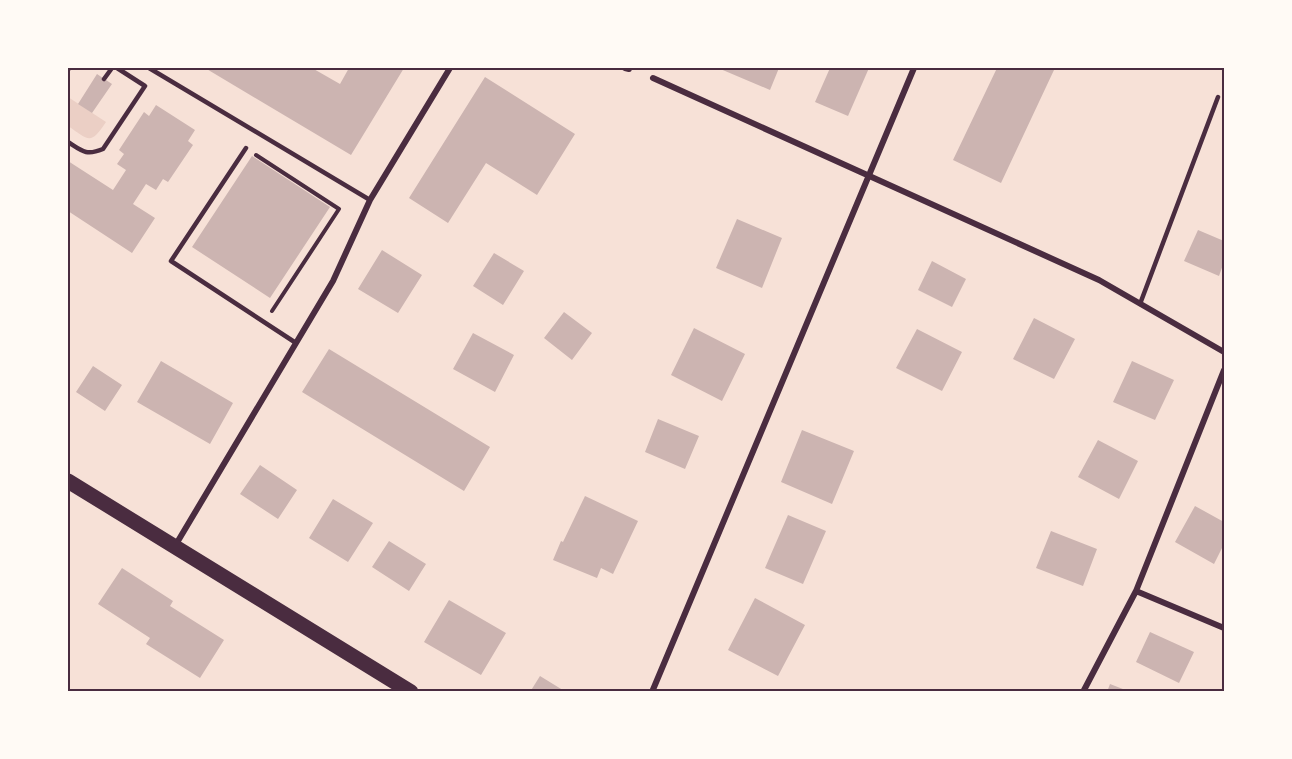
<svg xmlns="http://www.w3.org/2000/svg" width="1292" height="759" font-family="'Work Sans',sans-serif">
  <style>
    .green { fill: #ebcfc5 }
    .building { fill: #ccb4b1 }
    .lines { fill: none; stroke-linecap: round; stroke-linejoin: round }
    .path { stroke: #4a2c40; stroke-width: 4 }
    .service { stroke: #4a2c40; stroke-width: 4.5 }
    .minor { stroke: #4a2c40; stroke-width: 6 }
    .primary { stroke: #4a2c40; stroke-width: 15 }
    .neatline { fill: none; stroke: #4a2c40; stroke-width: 2 }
  </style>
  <rect width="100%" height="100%" fill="#f7e1d7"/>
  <!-- green -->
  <path class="green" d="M68,97L106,122C90,146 89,140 68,126Z"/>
  <!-- building -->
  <path class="building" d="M205,68H312L340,84L349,68H404L351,155Z
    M718,68H779L770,90Z
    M830,68H869L848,116L815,102Z
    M997,68H1049L1054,70L1001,183L953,160Z
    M97,74L112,84L92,113L78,104Z
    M485,77L575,134L537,195L486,163L448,223L409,198Z
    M156,105L195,130L188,141L193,145L168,182L163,179L156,190L146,184L133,204L155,218L132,253L68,211V161L113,190L126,170L117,164L124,154L119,150L144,112L149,116Z
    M252,156L330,207L270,298L192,247Z
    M737,219L782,238L762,288L716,268Z
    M1198,230L1224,241V262L1219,276L1184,261Z
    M382,250L422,275L398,313L358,289Z
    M494,253L524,271L503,305L473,286Z
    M932,261L966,279L952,307L918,290Z
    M564,312L592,333L572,360L544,338Z
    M1034,318L1075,339L1054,379L1013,359Z
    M694,328L745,354L722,401L671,375Z
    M917,329L962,352L942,391L896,368Z
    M473,333L514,355L495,392L453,369Z
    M329,349L490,447L464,491L302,392Z
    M161,361L233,403L210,444L137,402Z
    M1132,361L1174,380L1155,420L1113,402Z
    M93,366L122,385L105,411L76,392Z
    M658,419L699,436L685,469L645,452Z
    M802,430L854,451L832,504L781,482Z
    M1098,440L1138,461L1119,499L1078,477Z
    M260,465L297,490L278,519L240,494Z
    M585,496L638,521L613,574L601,568L597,578L553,560L561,541L563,542Z
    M333,499L373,523L348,562L309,538Z
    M1195,506L1224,522V544L1214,564L1175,542Z
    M788,515L826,531L803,584L765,568Z
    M1051,531L1097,549L1083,586L1036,568Z
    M389,541L426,564L409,591L372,567Z
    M122,568L173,601L170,606L224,640L200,678L146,644L150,638L98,604Z
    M755,598L805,625L778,676L728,650Z
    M449,600L506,633L481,675L424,642Z
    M1150,632L1194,652L1179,683L1136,662Z
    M540,676L566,692H530Z
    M1110,684L1128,691V692H1107Z"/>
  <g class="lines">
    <!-- path -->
    <path class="path" d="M256,155L339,209L272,311"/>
    <!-- service -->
    <path class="service" d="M149,68L370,200
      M68,70L69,68
      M104,79L112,68
      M68,142C82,151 86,156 103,149L145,86L117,68
      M246,148L171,261L296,343
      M1140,304L1218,97"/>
    <!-- minor -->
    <path class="minor" d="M625,68L629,69
      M653,78L1099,280L1224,352
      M1224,370L1136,591L1224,628
      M175,546L333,281L370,200L450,68
      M652,692L914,68
      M1083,692L1136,591"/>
    <!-- primary -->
    <path class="primary" d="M68,481L411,692"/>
  </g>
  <!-- border -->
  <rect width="1292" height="759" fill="none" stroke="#fffaf5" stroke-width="138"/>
  <rect x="69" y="69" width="1154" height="621" class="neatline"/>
</svg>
